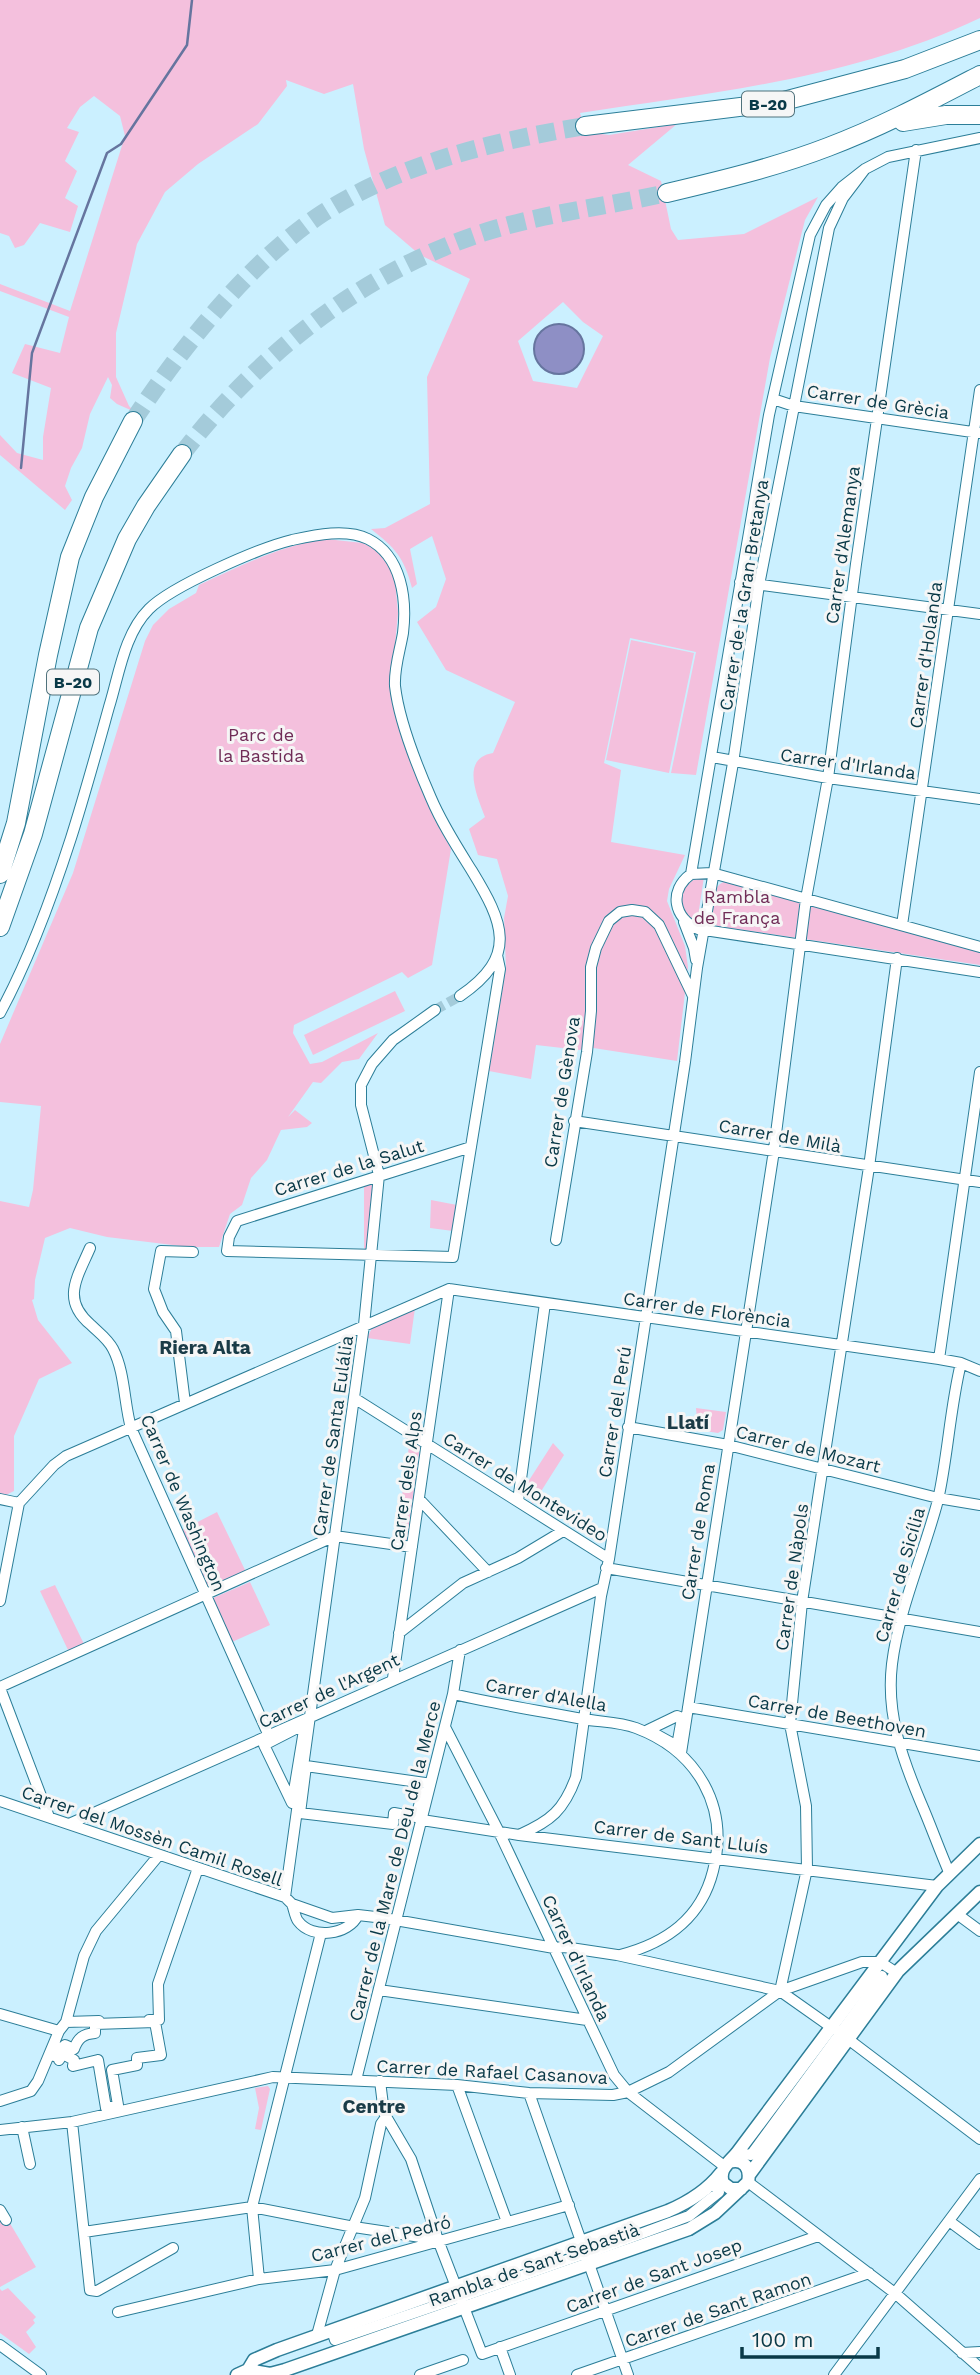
<svg xmlns="http://www.w3.org/2000/svg" width="980" height="2375" font-family="'Work Sans',sans-serif">
  <style>
    .green { fill: #f4c0dd; fill-rule: evenodd }
    .water { fill: #8e8fc5; stroke: #66759f; stroke-width: 2 }
    .lines { fill: none; stroke-linecap: round; stroke-linejoin: round }
    .stream { stroke: #66759f; stroke-width: 2.5 }
    .street-tunnel { stroke: #a4cbda; stroke-width: 10; stroke-dasharray: 10 5; stroke-linecap: butt }
    .highway-tunnel { stroke: #a4cbda; stroke-width: 18; stroke-dasharray: 18 9; stroke-linecap: butt }
    .street-casing { stroke: #2c7e98; stroke-width: 12 }
    .secondary-casing { stroke: #2c7e98; stroke-width: 15 }
    .highway-casing { stroke: #2c7e98; stroke-width: 20 }
    .street { stroke: #fff; stroke-width: 10 }
    .secondary { stroke: #fff; stroke-width: 12 }
    .highway { stroke: #fff; stroke-width: 18 }
    .labels { text-anchor: middle; stroke-width: 6; stroke-linejoin: round; paint-order: stroke }
    .shield { fill: #f6f6f6; stroke: #50727c; stroke-width: 2 }
    .shield-label { font-size: 16px; font-weight: bold; fill: #093947 }
    .street-label { font-size: 18px; fill: #093947; stroke: #f6f6f6 }
    .park-label { font-size: 18px; fill: #702c57; stroke: #f6f6f6 }
    .neighbourhood-label { font-size: 19px; font-weight: bold; fill: #1a3b47; stroke: #f6f6f6 }
  </style>
  <rect width="100%" height="100%" fill="#cbf0ff"/>
  <!-- green -->
  <path class="green" d="M0,0H980V18C855,78 716,92 580,113L586,132L609,135L677,124L628,165L661,181L671,229L678,240L744,234L818,197L805,220L770,358L696,775L671,773L696,652L630,638L604,763L621,770L611,842L685,855L669,889L667,901L685,946L688,967L677,1061L587,1047L580,1050L536,1045L531,1079L489,1071L506,968L504,918L508,896L497,859L478,855L469,829L485,817C477,796 460,758 493,753L515,702L446,670L417,622L436,607L446,579L432,536L410,549L417,584L412,588C404,557 395,548 371,529L385,528L430,504L427,377L470,279L420,255L385,225L364,149L353,84L324,94L286,80L287,86L258,124L198,164L165,192L137,244L116,333V377L129,406L135,412L117,404L110,398L112,385L108,377L90,414L82,448L71,468L65,486L72,500L65,510L0,455V435L17,453L43,460V437L51,388L12,373L25,344L60,353L69,317L0,291V284L70,311L125,136L120,116L94,96L80,107L67,128L79,132L65,161L77,171L65,198L78,206L70,232L40,223L24,245L15,248L9,236L0,233ZM563,302L583,322L603,336L577,388L533,381L518,341Z
    M326,539L363,543L376,550L391,568L395,580L398,613L391,688L427,803L451,849L432,965L408,978L402,972L294,1025L293,1033L310,1064L322,1062L378,1033L359,1059L342,1062L321,1083L313,1082L288,1117L295,1110L312,1123L307,1127L281,1130L267,1160L251,1178L242,1205L230,1214L219,1247H189L107,1237L70,1228L45,1238L35,1280L34,1299L32,1300L38,1320L72,1363L39,1379L14,1436V1491L4,1496L0,1495V1201L29,1207L33,1190L41,1106L0,1102V1044L73,873L145,641L153,625L169,609L196,593L199,585C241,566 281,545 326,539Z
    M631,640L694,653L669,773L606,760Z
    M698,877H704L697,923C674,912 677,888 698,877Z
    M726,881L980,952V965L717,926L711,917C713,904 711,885 726,881Z
    M395,991L405,1011L313,1055L304,1035Z
    M376,1184L369,1247L364,1249V1185Z
    M431,1200L457,1205L453,1231L430,1228Z
    M415,1308L410,1344L367,1338L373,1326Z
    M696,1408L726,1412L723,1430L718,1433L698,1430Z
    M410,1439L420,1446L407,1540L396,1539Z
    M553,1443L564,1455L533,1504L525,1493L526,1485Z
    M217,1512L246,1572L208,1588L182,1530Z
    M250,1582L270,1625L232,1642L213,1598Z
    M55,1585L84,1644L68,1650L40,1591Z
    M268,2086L270,2089L261,2130L255,2129L259,2108L255,2088Z
    M8,2220L36,2267L0,2287V2222Z
    M8,2288L36,2317L33,2320L35,2323L26,2332L36,2347L29,2354L0,2333V2289L2,2291Z"/>
  <!-- water -->
  <path class="water" d="M534 349a25 25 0 1 1 50 0a25 25 0 1 1-50 0Z"/>
  <g class="lines">
    <!-- stream -->
    <path class="stream" d="M21,468L32,353L107,153L121,144L187,45L192,0"/>
    <!-- street-tunnel -->
    <path class="street-tunnel" d="M435,1010L460,996"/>
    <!-- highway-tunnel -->
    <path class="highway-tunnel" d="M133,421C180,349 251,260 323,213C402,163 494,141 585,126
      M182,454C257,356 358,276 476,235C537,214 604,207 667,193"/>
    <defs>
      <path id="street" d="M773,399L794,406L979,433
        M740,582L980,614
        M712,757L828,778L980,799
        M691,874L769,415L810,235L826,205L842,187L865,169L888,157L980,138
        M684,922L694,948L696,960
        M902,925L980,390
        M980,947L712,873L691,874C668,891 674,918 698,929L980,972
        M0,1013C30,958 52,897 71,838C85,794 97,750 109,707C119,675 124,634 149,609C172,586 259,548 292,540C315,535 346,528 368,539C402,556 407,600 403,633C400,651 394,667 395,686C399,721 417,766 431,798C442,824 457,847 472,871C503,922 519,956 460,996
        M574,1121L980,1182
        M471,1147L237,1221L229,1237L227,1251L453,1257L500,969L497,955
        M556,1240L587,1052L591,1011V967L596,948L609,921L620,912L632,910L645,912L659,925L693,996
        M90,1248C77,1278 61,1300 91,1325C98,1332 108,1339 113,1349C125,1372 124,1403 131,1428L269,1736
        M449,1289L939,1359L961,1363L980,1371
        M939,1359L980,1072
        M354,1398L609,1559
        M185,1403L176,1331L163,1312L154,1289L161,1251L193,1252
        M628,1427L728,1445L938,1498L980,1505
        M0,1499L19,1503
        M419,1499L488,1572
        M518,1501L545,1303
        M19,1503L54,1465L66,1456L449,1289
        M606,1568L980,1632
        M0,1601L19,1503
        M399,1633L463,1583L518,1558L563,1531
        M393,1678L449,1289
        M0,1687L335,1536L412,1547
        M0,1688L49,1817
        M453,1694C496,1704 540,1711 583,1719C600,1722 620,1722 636,1728C697,1751 730,1806 713,1871C701,1919 666,1943 620,1955
        M688,1707L980,1756
        M677,1716L682,1718L677,1746L648,1730Z
        M305,1724L292,1803L264,1745Z
        M445,1727L498,1830L614,2075L628,2092L724,2166
        M681,1753L773,1157L806,899L828,778L856,564L916,150
        M306,1766L425,1783L416,1817L394,1813L393,1824L300,1813Z
        M0,1801L285,1897L292,1904L332,1918L358,1915L384,1918L554,1948L564,1947L617,1955L780,1991L848,2039L980,2139
        M422,1820L519,1835L937,1886
        M69,1824L602,1588
        M519,1835C551,1821 564,1810 576,1777L601,1596L609,1559L685,1062L697,968L733,763L759,585L829,228L843,198L865,169
        M949,1872C939,1849 931,1826 921,1803C902,1758 886,1714 892,1664C899,1608 924,1554 938,1500C948,1455 950,1408 961,1363
        M285,1897L364,1325L379,1175L361,1105V1085L372,1064L393,1040L435,1010
        M292,1904C294,1909 295,1917 298,1921C312,1940 349,1935 358,1915
        M957,1914L980,1931
        M379,1990L587,2020
        M780,1991L807,1869L806,1806L790,1724L802,1602L869,1167L897,958
        M0,2014L59,2031
        M149,2020H159L158,1984L198,1868
        M66,2022L99,2021
        M155,2022L161,2055L137,2058V2065L112,2070L118,2105L106,2108L98,2060L73,2066L74,2060L63,2054L59,2060L58,2055L54,2056L58,2047L60,2050L65,2045L74,2049C78,2038 83,2034 95,2033V2024Z
        M356,2080L453,1694L460,1650
        M380,2081L384,2113L411,2159L438,2240L482,2354L818,2236
        M457,2085L507,2222
        M529,2093L628,2375
        M0,2101L31,2091L38,2081L59,2031L66,2022L84,1956L96,1931L159,1855
        M72,2122L90,2290L97,2291L173,2248
        M22,2127L30,2164
        M0,2130L72,2122L273,2077L457,2085L529,2093L613,2095L628,2092L669,2072L780,1991L862,1962H880L897,1973
        M737,2153L751,2155L882,1976
        M748,2182L896,2294L980,2368
        M0,2210L6,2220
        M949,2221L980,2244
        M84,2232L252,2207L354,2227L434,2239
        M589,2253L689,2216L719,2192L713,2184
        M259,2279L252,2207L321,1933
        M464,2296L581,2255
        M118,2312L259,2279L335,2270L569,2205
        M332,2330L335,2340L455,2299
        M317,2335L335,2270L365,2198L381,2124L386,2117
        M0,2345L41,2375
        M500,2347L510,2375
        M962,2353L980,2352
        M420,2375L463,2360
        M577,2375L869,2273
        M834,2375L980,2179"/>
      <path id="secondary" d="M749,2175L898,1971L980,1892
        M741,2189H731L723,2183C718,2169 729,2163 737,2153L937,1886L980,1844
        M248,2370L270,2374L285,2370L689,2229L715,2213L748,2182C751,2168 744,2158 729,2162
        M237,2375L248,2370L254,2360L277,2350L668,2211C689,2202 707,2191 721,2173"/>
      <path id="highway" d="M903,122L946,115H980
        M585,126L780,102L905,69L980,40
        M667,193C722,180 776,167 828,147C881,127 930,101 980,75
        M0,874L16,823L48,655L70,557L94,497L133,421
        M0,927L33,834L89,628L127,539L146,506L182,454"/>
    </defs>
    <!-- street casing -->
    <use href="#street" class="street-casing"/>
    <!-- secondary casing -->
    <use href="#secondary" class="secondary-casing"/>
    <!-- highway casing -->
    <use href="#highway" class="highway-casing"/>
    <!-- street -->
    <use href="#street" class="street"/>
    <!-- secondary -->
    <use href="#secondary" class="secondary"/>
    <!-- highway -->
    <use href="#highway" class="highway"/>
  </g>
  <g class="labels">
    <!-- shield labels -->
    <g class="shield">
      <rect x="742" y="91.5" width="52" height="25" rx="5"/>
      <rect x="47" y="669.5" width="52" height="25" rx="5"/>
    </g>
    <g class="shield-label">
      <text x="768" y="110">B-20</text>
      <text x="73" y="688">B-20</text>
    </g>
    <!-- street labels -->
    <g class="street-label">
      <text transform="translate(878 402) rotate(9)" y="6">Carrer de Grècia</text>
      <text transform="translate(843 545) rotate(-82)" y="6">Carrer d'Alemanya</text>
      <text transform="translate(744 595) rotate(-81)" y="6">Carrer de la Gran Bretanya</text>
      <text transform="translate(926 655) rotate(-82)" y="6">Carrer d'Holanda</text>
      <text transform="translate(848 764) rotate(8)" y="6">Carrer d'Irlanda</text>
      <text transform="translate(562 1092) rotate(-81)" y="6">Carrer de Gènova</text>
      <text transform="translate(780 1136) rotate(10)" y="6">Carrer de Milà</text>
      <text transform="translate(349 1168) rotate(-17)" y="6">Carrer de la Salut</text>
      <text transform="translate(707 1310) rotate(8)" y="6">Carrer de Florència</text>
      <text transform="translate(615 1412) rotate(-81)" y="6">Carrer del Perú</text>
      <text transform="translate(333 1436) rotate(-82)" y="6">Carrer de Santa Eulália</text>
      <text transform="translate(808 1449) rotate(14)" y="6">Carrer de Mozart</text>
      <text transform="translate(406 1481) rotate(-82)" y="6">Carrer dels Alps</text>
      <text transform="translate(525 1487) rotate(32)" y="6">Carrer de Montevideo</text>
      <text transform="translate(183 1503) rotate(67)" y="6">Carrer de Washington</text>
      <text transform="translate(698 1532) rotate(-81)" y="6">Carrer de Roma</text>
      <text transform="translate(900 1575) rotate(-74)" y="6">Carrer de Sicília</text>
      <text transform="translate(792 1577) rotate(-82)" y="6">Carrer de Nàpols</text>
      <text transform="translate(329 1691) rotate(-25)" y="6">Carrer de l'Argent</text>
      <text transform="translate(546 1695) rotate(10)" y="6">Carrer d'Alella</text>
      <text transform="translate(837 1716) rotate(10)" y="6">Carrer de Beethoven</text>
      <text transform="translate(152 1836) rotate(19)" y="6">Carrer del Mossèn Camil Rosell</text>
      <text transform="translate(681 1837) rotate(7)" y="6">Carrer de Sant Lluís</text>
      <text transform="translate(395 1861) rotate(-76)" y="6">Carrer de la Mare de Deu de la Merce</text>
      <text transform="translate(576 1958) rotate(65)" y="6">Carrer d'Irlanda</text>
      <text transform="translate(492 2072) rotate(3)" y="6">Carrer de Rafael Casanova</text>
      <text transform="translate(381 2239) rotate(-14)" y="6">Carrer del Pedró</text>
      <text transform="translate(534 2265) rotate(-19)" y="6">Rambla de Sant Sebastià</text>
      <text transform="translate(654 2276) rotate(-20)" y="6">Carrer de Sant Josep</text>
      <text transform="translate(718 2310) rotate(-19)" y="6">Carrer de Sant Ramon</text>
    </g>
    <!-- park labels -->
    <g class="park-label">
      <text x="261" y="741">Parc de<tspan x="261" dy="21">la Bastida</tspan></text>
      <text x="737" y="903">Rambla<tspan x="737" dy="21">de França</tspan></text>
    </g>
    <!-- neighbourhood labels -->
    <g class="neighbourhood-label">
      <text x="205" y="1354">Riera Alta</text>
      <text x="688" y="1429">Llatí</text>
      <text x="374" y="2113">Centre</text>
    </g>
  </g>
  <!-- scale -->
  <path d="M742 2347v10h136v-10" fill="none" stroke="#093947" stroke-width="3.5"/>
  <text x="752" y="2347" font-size="21" fill="#093947" stroke="#f6f6f6" stroke-width="5" paint-order="stroke">100 m</text>
</svg>
